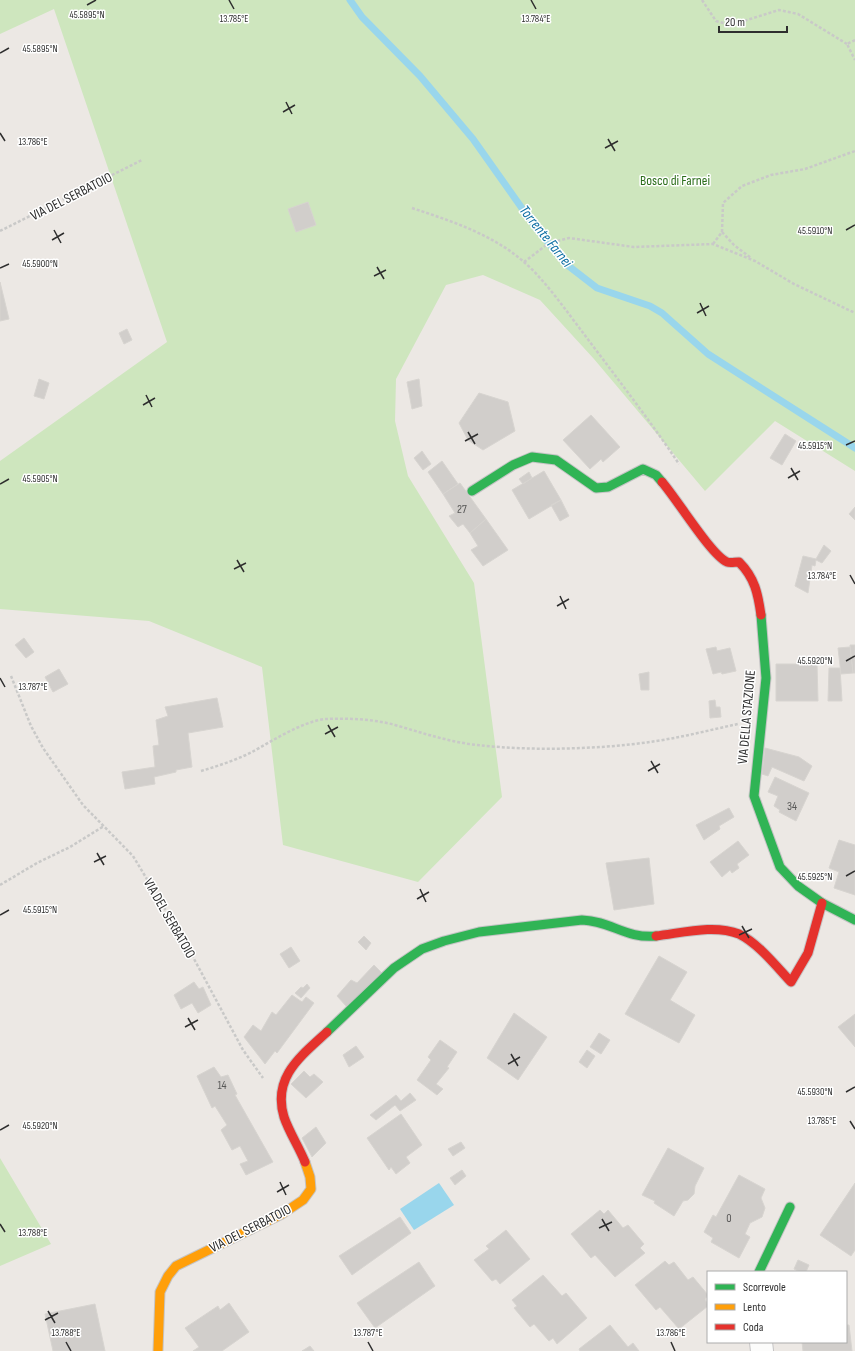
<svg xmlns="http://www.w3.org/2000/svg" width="855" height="1351" font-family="'Sofia Sans Condensed',sans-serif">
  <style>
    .green { fill: #cee6be }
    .water { fill: #99d6ec }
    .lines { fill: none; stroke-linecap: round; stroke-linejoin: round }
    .stream { stroke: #99d6ec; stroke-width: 7 }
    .building { fill: #d1cecb; stroke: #d7d4d0 }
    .street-casing { stroke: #c5c4c5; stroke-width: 24 }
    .fast-casing { stroke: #c5c4c5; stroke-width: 11 }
    .slow-casing { stroke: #c5c4c5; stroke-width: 11 }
    .jam-casing { stroke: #c5c4c5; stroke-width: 11 }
    .path { stroke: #c9c9c8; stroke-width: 2.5; stroke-dasharray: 3 2; stroke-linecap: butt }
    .street { stroke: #fcfcfb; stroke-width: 22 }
    .fast { stroke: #30b455; stroke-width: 9 }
    .slow { stroke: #ff9f0a; stroke-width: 9 }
    .jam { stroke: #e5322d; stroke-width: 9 }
    .ticks { fill: none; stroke: #2e2e2e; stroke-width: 1.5 }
    .labels { text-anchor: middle; stroke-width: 3; stroke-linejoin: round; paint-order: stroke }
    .number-label { font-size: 12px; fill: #585857 }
    .park-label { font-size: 14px; fill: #2c6e1b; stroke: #fff }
    .street-label { font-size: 14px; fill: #2e2e2e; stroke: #fff }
    .water-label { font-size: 15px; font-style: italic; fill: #0d6fa3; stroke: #fff }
    .ticks-label { font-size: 10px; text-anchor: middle; fill: #2e2e2e; stroke: #fff; stroke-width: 3; stroke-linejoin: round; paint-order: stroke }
  </style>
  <rect width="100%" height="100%" fill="#ece8e4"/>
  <!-- green -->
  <path class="green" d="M0,0H855V471L775,421L705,491L594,359L540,300L483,275L446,285L396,379L395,421L408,476L474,583L502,797L418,882L283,845L262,667L149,621L0,609V461L167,342L54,9L0,34Z
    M0,1158L51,1244L0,1266Z"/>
  <!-- water -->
  <path class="water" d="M439,1183L454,1205L414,1230L400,1209Z"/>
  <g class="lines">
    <!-- stream -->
    <path class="stream" d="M350,0L362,17L420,76L473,139L536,228L566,264L597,288L650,306L662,313L708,354L855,448"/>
  </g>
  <!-- building -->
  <path class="building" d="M308,202L316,225L296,232L288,209Z
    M0,282L9,319L0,321Z
    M127,329L132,340L124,344L119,333Z
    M39,379L49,383L44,399L34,396Z
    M419,379L422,406L412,409L407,382Z
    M479,393L508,402L515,431L483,450L468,440L459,423Z
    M591,415L620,447L603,462L601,459L590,469L563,440Z
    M785,434L796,441L782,465L770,458Z
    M422,451L431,464L423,470L414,458Z
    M442,461L458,484L443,494L428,472Z
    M544,471L561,500L529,519L512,490Z
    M529,472L532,478L523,484L519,479Z
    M460,483L486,519L470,533L463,524L458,527L449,516L455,513L443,494Z
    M561,500L569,516L560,521L551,505Z
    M855,507V520L849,514Z
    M486,519L508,550L483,566L471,550L478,546L470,533Z
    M824,545L831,551L822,563L816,560L815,566L812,565L808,593L795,586L803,556L816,559Z
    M24,638L34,652L26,658L15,645Z
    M850,645H855V673H853Z
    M716,647L717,651L730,648L736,671L722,674L721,672L713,674L706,649Z
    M850,647L853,673L841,674L838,648Z
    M776,664H817L818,701H776Z
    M829,668H840L842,701H828Z
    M59,669L68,684L53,692L45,677Z
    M649,672V690H641L639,674Z
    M217,698L223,727L188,733L192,767L176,770V772L154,777L155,784L125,789L122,772L155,767L153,746L159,745L156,720L168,716L165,707Z
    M715,700L716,707H720L721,717L710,718L709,701Z
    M765,748L799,757L812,766L804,781L772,767L768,776L762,774Z
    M775,777L809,793L796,821L779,812L780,810L774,806L778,796L768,792Z
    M729,808L734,817L719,826L720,829L704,840L696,825Z
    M839,840L855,845V895L834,888L839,872L829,868Z
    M738,841L749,855L737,864L739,868L732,873L730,870L722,877L710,862Z
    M649,858L654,904L614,910L606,863Z
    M364,936L371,943L366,950L358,942Z
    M291,947L300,961L289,968L280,954Z
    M659,956L687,972L670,1000L695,1015L679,1043L625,1014Z
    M374,965L382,973L347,1007L337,996L351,980L357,983Z
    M194,982L199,989L203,987L211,1005L198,1013L192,1003L181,1009L174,995Z
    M307,984L310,988L301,998L295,993L301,987L303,988Z
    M292,995L302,1002L306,997L314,1003L277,1053L275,1051L265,1064L244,1037L253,1025L261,1031L272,1012L276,1015Z
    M514,1013L547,1037L518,1080L487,1058Z
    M855,1014V1047L838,1027Z
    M599,1033L610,1040L601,1054L590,1047Z
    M440,1040L457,1052L447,1067L449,1068L436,1084L443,1089L437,1095L417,1080L431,1060L428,1057Z
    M356,1046L364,1057L349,1067L343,1055Z
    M587,1050L595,1056L587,1068L579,1062Z
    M214,1067L221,1077L228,1075L237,1094L235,1095L273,1162L246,1175L240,1164L248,1161L240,1146L232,1150L221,1130L227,1125L215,1106L212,1108L197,1076Z
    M304,1071L310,1077L314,1074L323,1082L306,1098L291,1084Z
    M410,1093L416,1100L400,1111L395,1105L376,1120L370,1115L396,1095L401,1101Z
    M401,1114L422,1145L406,1157L410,1163L396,1174L391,1167L389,1170L367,1138Z
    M316,1127L326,1143L312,1157L302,1138Z
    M461,1142L465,1148L453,1156L448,1149Z
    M668,1148L704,1168L695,1186L694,1194L688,1200L683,1201L674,1216L654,1203L655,1201L642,1195Z
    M462,1170L466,1176L455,1185L450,1178Z
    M739,1175L765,1189L761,1198L765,1208L762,1217L750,1223L745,1234L750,1237L739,1258L711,1242L713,1238L704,1232L713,1215L716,1217Z
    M855,1183V1250L851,1256L820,1235Z
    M600,1210L604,1214L608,1210L623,1228L628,1225L644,1244L640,1248L645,1253L615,1277L595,1255L591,1258L571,1234Z
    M400,1217L411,1233L352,1275L339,1256Z
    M506,1230L530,1259L500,1284L496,1279L492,1281L474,1260L489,1249L486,1246Z
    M798,1260L809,1265L806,1272H800L794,1269Z
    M665,1261L669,1265L674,1262L688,1280L693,1277L708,1295L705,1299L708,1306L679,1329L660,1307L656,1310L635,1285Z
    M419,1262L435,1286L375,1328L357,1303Z
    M543,1275L562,1296L566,1293L587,1318L557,1344L553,1338L549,1341L534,1324L530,1327L514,1308L517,1306L512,1300Z
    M229,1303L249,1332L222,1351H193L199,1347L185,1328L218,1306L220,1310Z
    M95,1304L105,1351H53L45,1314Z
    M610,1325L628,1347L633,1343L639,1351H580L579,1349Z
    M846,1325H849L852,1351H803L802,1342H846Z
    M310,1346L314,1351H302Z"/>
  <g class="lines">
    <defs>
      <path id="street" d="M761,1342L762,1351"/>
      <path id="fast" d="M472,491L513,465L532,457L556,460L596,488L608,487L643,469L656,475L662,482
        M761,615L766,678L754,796L780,867L798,886L822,903L855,920
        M327,1032L394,968L422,949L444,941L479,932L582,920C611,921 626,939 656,936
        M759,1272L790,1207"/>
      <path id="slow" d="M158,1351L160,1292L168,1276L176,1266L282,1214L303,1200L311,1189L310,1177L305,1162"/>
      <path id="jam" d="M662,482C677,499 711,555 727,562C730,563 735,562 739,562C755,578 758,594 761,615
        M656,936C682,933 714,924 739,934C759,944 776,966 791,982L808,953L822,903
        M305,1162C299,1147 289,1132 284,1117C272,1077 301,1056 327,1032"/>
    </defs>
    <!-- street casing -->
    <use href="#street" class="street-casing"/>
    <!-- fast casing -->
    <use href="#fast" class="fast-casing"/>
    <!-- slow casing -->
    <use href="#slow" class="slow-casing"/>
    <!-- jam casing -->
    <use href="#jam" class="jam-casing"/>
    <!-- path -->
    <path class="path" d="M702,0L716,21L731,25L779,10L798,14L847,44
      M855,40L847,44L855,60
      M412,208C451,221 492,234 524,262C545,280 567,312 584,334C616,377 649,419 679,464
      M0,231L142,160
      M722,232L723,203L742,186L771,175L805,169L855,151
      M713,244L722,232L734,245L751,258
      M524,262L549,243L569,238L634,247L713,244L755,261L794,284L855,313
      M11,676L31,726L43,748L83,805L133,856L186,944L243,1050L263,1078
      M201,771C218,766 236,760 252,752C272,741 303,721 326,719C349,718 373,719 395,725C423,733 449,742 477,745C538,752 620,749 679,737C699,733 719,728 738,724
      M0,885L37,863L70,847L104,826"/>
    <!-- street -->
    <use href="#street" class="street"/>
    <!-- fast -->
    <use href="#fast" class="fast"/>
    <!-- slow -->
    <use href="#slow" class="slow"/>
    <!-- jam -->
    <use href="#jam" class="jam"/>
  </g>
  <!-- ticks -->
  <path class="ticks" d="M229,0L234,9M531,0L536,9M87,5L96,0M0,53L9,48M286,102L292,114M283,112L295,105M0,133L5,141M608,139L615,151M605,148L618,141M54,230L61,243M846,230L855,225M52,240L64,233M377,267L384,279M0,268L9,264M374,276L386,270M700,303L706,316M697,313L709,306M146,395L152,407M143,405L155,398M468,432L475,444M465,441L478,434M846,445L855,441M791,468L798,480M788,478L800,471M0,484L9,479M237,560L244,572M234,569L246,563M850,575L855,584M560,596L566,609M557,606L569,599M846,661L855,656M0,678L5,687M328,725L335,737M325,734L338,727M651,761L658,773M648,771L660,764M97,853L104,865M94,862L106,856M846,876L855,871M420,889L426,902M417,899L429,892M0,915L9,910M742,926L749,938M739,935L752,929M188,1018L195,1030M185,1027L198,1020M511,1054L518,1066M508,1064L520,1057M846,1092L855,1087M850,1121L855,1129M0,1130L9,1125M280,1182L286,1195M277,1192L289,1185M602,1219L609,1231M0,1224L5,1232M599,1228L612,1222M48,1311L55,1323M45,1320L58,1313M66,1342L71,1351M368,1342L373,1351M671,1342L675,1351"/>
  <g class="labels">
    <!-- number labels -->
    <g class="number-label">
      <text x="462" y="513">27</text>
      <text x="792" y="810">34</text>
      <text x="222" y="1089">14</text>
      <text x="729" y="1222">0</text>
    </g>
    <!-- park labels -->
    <g class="park-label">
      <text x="675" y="185">Bosco di Farnei</text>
    </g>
    <!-- street labels -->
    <g class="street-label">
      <text transform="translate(71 196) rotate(-27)" y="5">VIA DEL SERBATOIO</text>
      <text transform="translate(746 717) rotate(-85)" y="5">VIA DELLA STAZIONE</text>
      <text transform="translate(170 918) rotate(60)" y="5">VIA DEL SERBATOIO</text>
      <text transform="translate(250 1228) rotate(-27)" y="5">VIA DEL SERBATOIO</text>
    </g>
    <!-- water labels -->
    <g class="water-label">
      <text transform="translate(546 236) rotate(51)" y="5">Torrente Farnei</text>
    </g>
  </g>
  <g class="ticks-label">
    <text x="87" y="18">45.5895°N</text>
    <text x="234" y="22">13.785°E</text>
    <text x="536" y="22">13.784°E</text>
    <text x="40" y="52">45.5895°N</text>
    <text x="33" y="145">13.786°E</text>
    <text x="815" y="234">45.5910°N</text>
    <text x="40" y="267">45.5900°N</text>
    <text x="815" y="449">45.5915°N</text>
    <text x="40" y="482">45.5905°N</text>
    <text x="822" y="579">13.784°E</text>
    <text x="815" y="664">45.5920°N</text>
    <text x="33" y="690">13.787°E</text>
    <text x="815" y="880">45.5925°N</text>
    <text x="40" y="913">45.5915°N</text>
    <text x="815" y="1095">45.5930°N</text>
    <text x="822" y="1124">13.785°E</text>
    <text x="40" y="1129">45.5920°N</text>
    <text x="33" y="1236">13.788°E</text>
    <text x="66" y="1336">13.788°E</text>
    <text x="368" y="1336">13.787°E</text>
    <text x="671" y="1336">13.786°E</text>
  </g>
  <!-- legend -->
  <rect x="707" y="1271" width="140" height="72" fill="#ffffff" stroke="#ababab"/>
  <rect x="715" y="1284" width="20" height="6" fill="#30b455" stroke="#ababab"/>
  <text x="743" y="1291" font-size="12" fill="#2e2e2e">Scorrevole</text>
  <rect x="715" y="1304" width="20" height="6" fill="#ff9f0a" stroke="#ababab"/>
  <text x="743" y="1311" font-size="12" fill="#2e2e2e">Lento</text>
  <rect x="715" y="1324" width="20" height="6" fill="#e5322d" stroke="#ababab"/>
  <text x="743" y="1331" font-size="12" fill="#2e2e2e">Coda</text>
  <!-- scale -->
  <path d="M719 26v6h68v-6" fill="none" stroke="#2e2e2e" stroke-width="2"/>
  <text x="725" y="26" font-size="12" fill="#2e2e2e" stroke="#ffffff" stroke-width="3" paint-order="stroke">20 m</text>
</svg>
